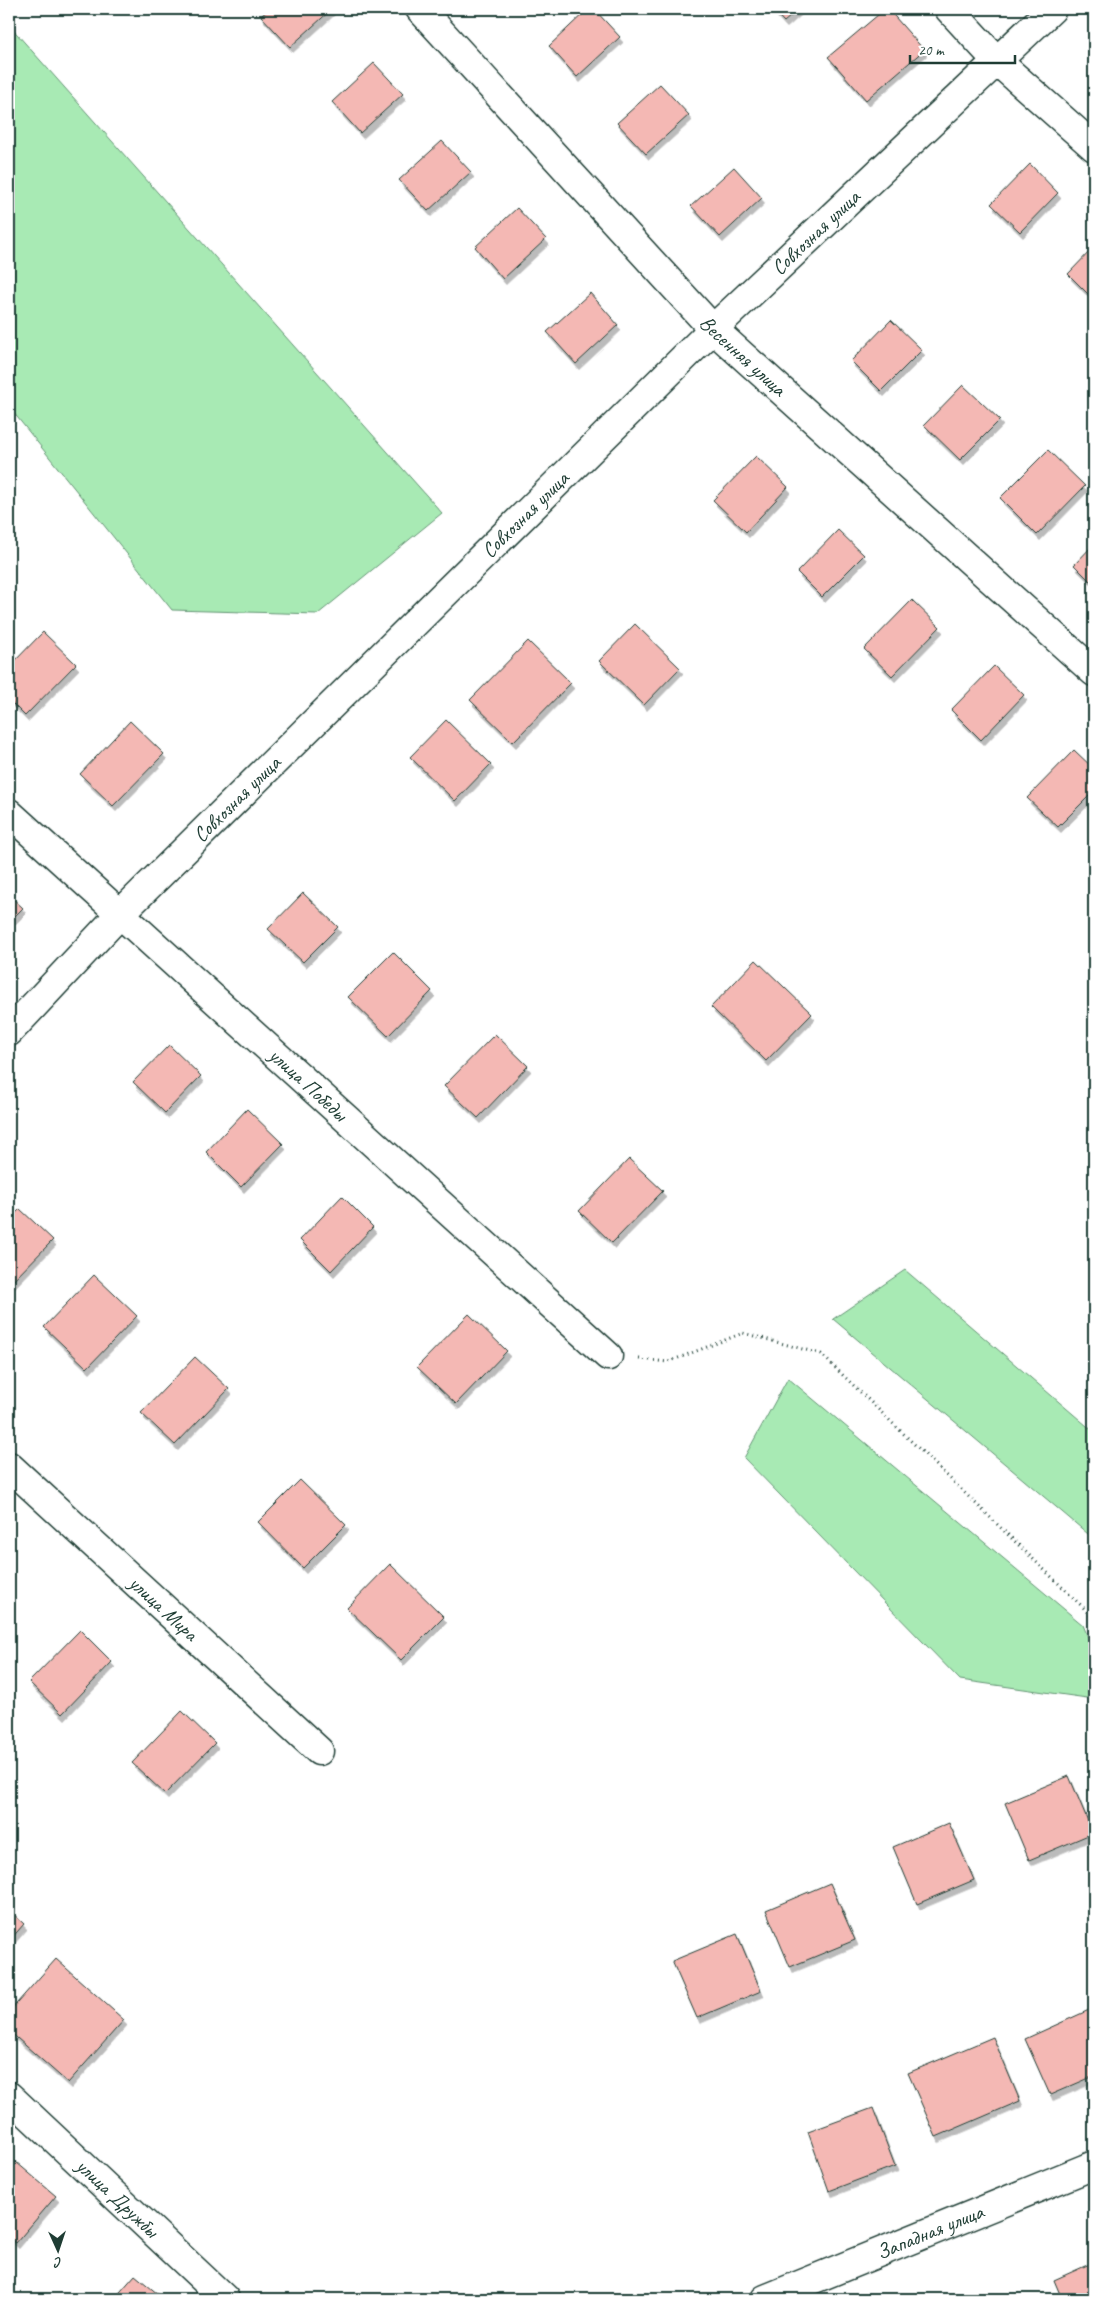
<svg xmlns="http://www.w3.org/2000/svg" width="1103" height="2308" font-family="Caveat,sans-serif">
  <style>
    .green { fill: #a8eab4; stroke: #649474 }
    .building { fill: #f4b8b4; stroke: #1f3d34; filter: url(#shadow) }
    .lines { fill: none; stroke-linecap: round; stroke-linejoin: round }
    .minor-casing { stroke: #1f3d34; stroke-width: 31 }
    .tertiary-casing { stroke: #1f3d34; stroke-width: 31 }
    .path { stroke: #1f3d34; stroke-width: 3; stroke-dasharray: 1 4; stroke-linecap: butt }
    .minor { stroke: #fff; stroke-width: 28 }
    .tertiary { stroke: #fff; stroke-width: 28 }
    .labels { text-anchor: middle; stroke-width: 4.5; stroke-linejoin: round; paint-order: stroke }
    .street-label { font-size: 21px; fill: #1f3d34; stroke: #fff }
  </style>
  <defs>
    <filter id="shadow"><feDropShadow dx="3" dy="5.5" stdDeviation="0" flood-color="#0004"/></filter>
  </defs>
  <rect width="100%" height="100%" fill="#fff"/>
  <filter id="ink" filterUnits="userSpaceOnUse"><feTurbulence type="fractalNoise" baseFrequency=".02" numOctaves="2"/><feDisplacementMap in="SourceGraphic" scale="10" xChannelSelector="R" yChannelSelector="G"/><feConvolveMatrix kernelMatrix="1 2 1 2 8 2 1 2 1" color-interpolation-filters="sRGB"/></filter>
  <g filter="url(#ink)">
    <!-- green -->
    <path class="green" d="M9,25L442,513L318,614L172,610L9,407Z
      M905,1270L1094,1432V1539L833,1319Z
      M788,1378L1083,1625L1094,1651V1699L960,1680L744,1458Z"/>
    <!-- building -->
    <path class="building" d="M269,9H332L290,47L261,16Z
      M588,9H594L620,37L577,77L549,46Z
      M772,9H799L784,22Z
      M885,9H888L924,50L866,100L828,57Z
      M374,63L403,94L360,133L332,102Z
      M660,84L689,115L646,154L617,123Z
      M442,141L471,172L428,211L399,180Z
      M1030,164L1058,193L1020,232L991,204Z
      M734,167L762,198L720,237L691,206Z
      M517,208L546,239L503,279L475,247Z
      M1094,247V300L1068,274Z
      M590,293L618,325L576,364L547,332Z
      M891,320L922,350L881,391L851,361Z
      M963,385L1000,420L960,460L924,425Z
      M1048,450L1085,486L1037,535L1000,498Z
      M756,456L788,487L746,532L713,500Z
      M838,530L864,555L822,597L797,572Z
      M1094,544V585L1074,565Z
      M912,600L940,627L892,676L864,649Z
      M635,624L680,668L644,705L599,661Z
      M43,632L76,664L25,716L9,700V667Z
      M528,641L571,683L513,742L470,700Z
      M994,666L1024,695L981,740L951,710Z
      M446,720L491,764L455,801L410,757Z
      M130,721L164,754L113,806L80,774Z
      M1074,750L1094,769V791L1058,827L1027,798Z
      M303,893L338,927L303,962L268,929Z
      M9,895L23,908L9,922Z
      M393,952L432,991L388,1036L348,997Z
      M756,960L812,1014L766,1061L711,1007Z
      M495,1034L528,1066L478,1118L444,1086Z
      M169,1045L201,1076L165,1113L133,1082Z
      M247,1109L283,1144L241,1187L206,1152Z
      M629,1159L663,1191L612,1243L579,1211Z
      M342,1196L373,1227L331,1271L300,1240Z
      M20,1209L53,1240L9,1285V1220Z
      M94,1275L137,1316L87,1368L44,1327Z
      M469,1314L507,1351L456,1404L417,1367Z
      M195,1357L229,1389L175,1445L141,1413Z
      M300,1480L346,1525L303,1568L258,1522Z
      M390,1564L444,1617L401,1660L347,1608Z
      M80,1630L112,1662L62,1714L29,1682Z
      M182,1711L215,1743L165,1794L132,1763Z
      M1069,1776L1093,1833L1029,1860L1005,1803Z
      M949,1823L974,1880L917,1904L893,1847Z
      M830,1883L855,1940L790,1967L766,1910Z
      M9,1910L24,1924L9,1941Z
      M737,1934L761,1991L697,2018L672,1961Z
      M56,1959L124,2020L68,2083L9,2031V2012Z
      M1089,2010L1094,2022V2076L1050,2095L1025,2039Z
      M993,2037L1020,2101L936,2137L908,2073Z
      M873,2108L895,2166L829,2191L808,2132Z
      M16,2162L56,2196L16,2243L9,2237V2170Z
      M1094,2262V2299H1062L1054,2280Z
      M135,2275L164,2299H114Z"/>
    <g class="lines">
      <defs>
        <g id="minor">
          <path id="s1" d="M420,9L713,329L1094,672"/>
          <path d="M949,9L997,61L1094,147"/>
          <path id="s2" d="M9,813L608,1356"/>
          <path id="s3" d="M9,1466L319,1751"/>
          <path id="s4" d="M9,2096L225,2299"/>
          <path id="s5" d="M765,2299L1094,2165"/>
        </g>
        <g id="tertiary">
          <path id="s6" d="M9,1032L120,914L713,329L1052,9"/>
        </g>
      </defs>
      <!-- minor casing -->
      <use href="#minor" class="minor-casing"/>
      <!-- tertiary casing -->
      <use href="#tertiary" class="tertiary-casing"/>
      <!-- path -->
      <path class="path" d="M639,1359L668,1362L743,1333L821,1354L1089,1613L1094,1621"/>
      <!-- minor -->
      <use href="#minor" class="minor"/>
      <!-- tertiary -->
      <use href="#tertiary" class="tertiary"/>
    </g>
  </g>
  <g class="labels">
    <!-- street labels -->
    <g class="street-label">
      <text dy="7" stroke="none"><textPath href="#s6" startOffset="1136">Совхозная улица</textPath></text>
      <text dy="7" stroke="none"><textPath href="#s1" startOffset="474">Весенняя улица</textPath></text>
      <text dy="7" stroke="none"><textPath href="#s6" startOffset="731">Совхозная улица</textPath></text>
      <text dy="7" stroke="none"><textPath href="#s6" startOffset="326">Совхозная улица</textPath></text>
      <text dy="7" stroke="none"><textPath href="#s2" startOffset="404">улица Победы</textPath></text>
      <text dy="7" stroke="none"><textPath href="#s3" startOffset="210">улица Мира</textPath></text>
      <text dy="7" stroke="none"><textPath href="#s4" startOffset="149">улица Дружбы</textPath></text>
      <text dy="7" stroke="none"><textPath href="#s5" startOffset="178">Западная улица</textPath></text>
    </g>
  </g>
  <!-- margin -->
  <rect width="1103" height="2308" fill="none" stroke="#fff" stroke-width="30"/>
  <rect x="15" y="15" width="1073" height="2278" fill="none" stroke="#1f3d34" stroke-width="2" filter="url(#ink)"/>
  <!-- north arrow -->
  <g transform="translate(58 2250) rotate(177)" stroke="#ffffff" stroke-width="4" paint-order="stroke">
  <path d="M0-4L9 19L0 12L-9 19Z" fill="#1f3d34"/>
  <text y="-8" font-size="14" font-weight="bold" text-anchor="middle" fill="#1f3d34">С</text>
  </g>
  <!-- scale -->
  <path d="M910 55v8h105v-8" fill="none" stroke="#1f3d34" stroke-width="2.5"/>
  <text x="918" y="55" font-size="15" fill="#1f3d34" stroke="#ffffff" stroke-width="4" paint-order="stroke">20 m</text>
</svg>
